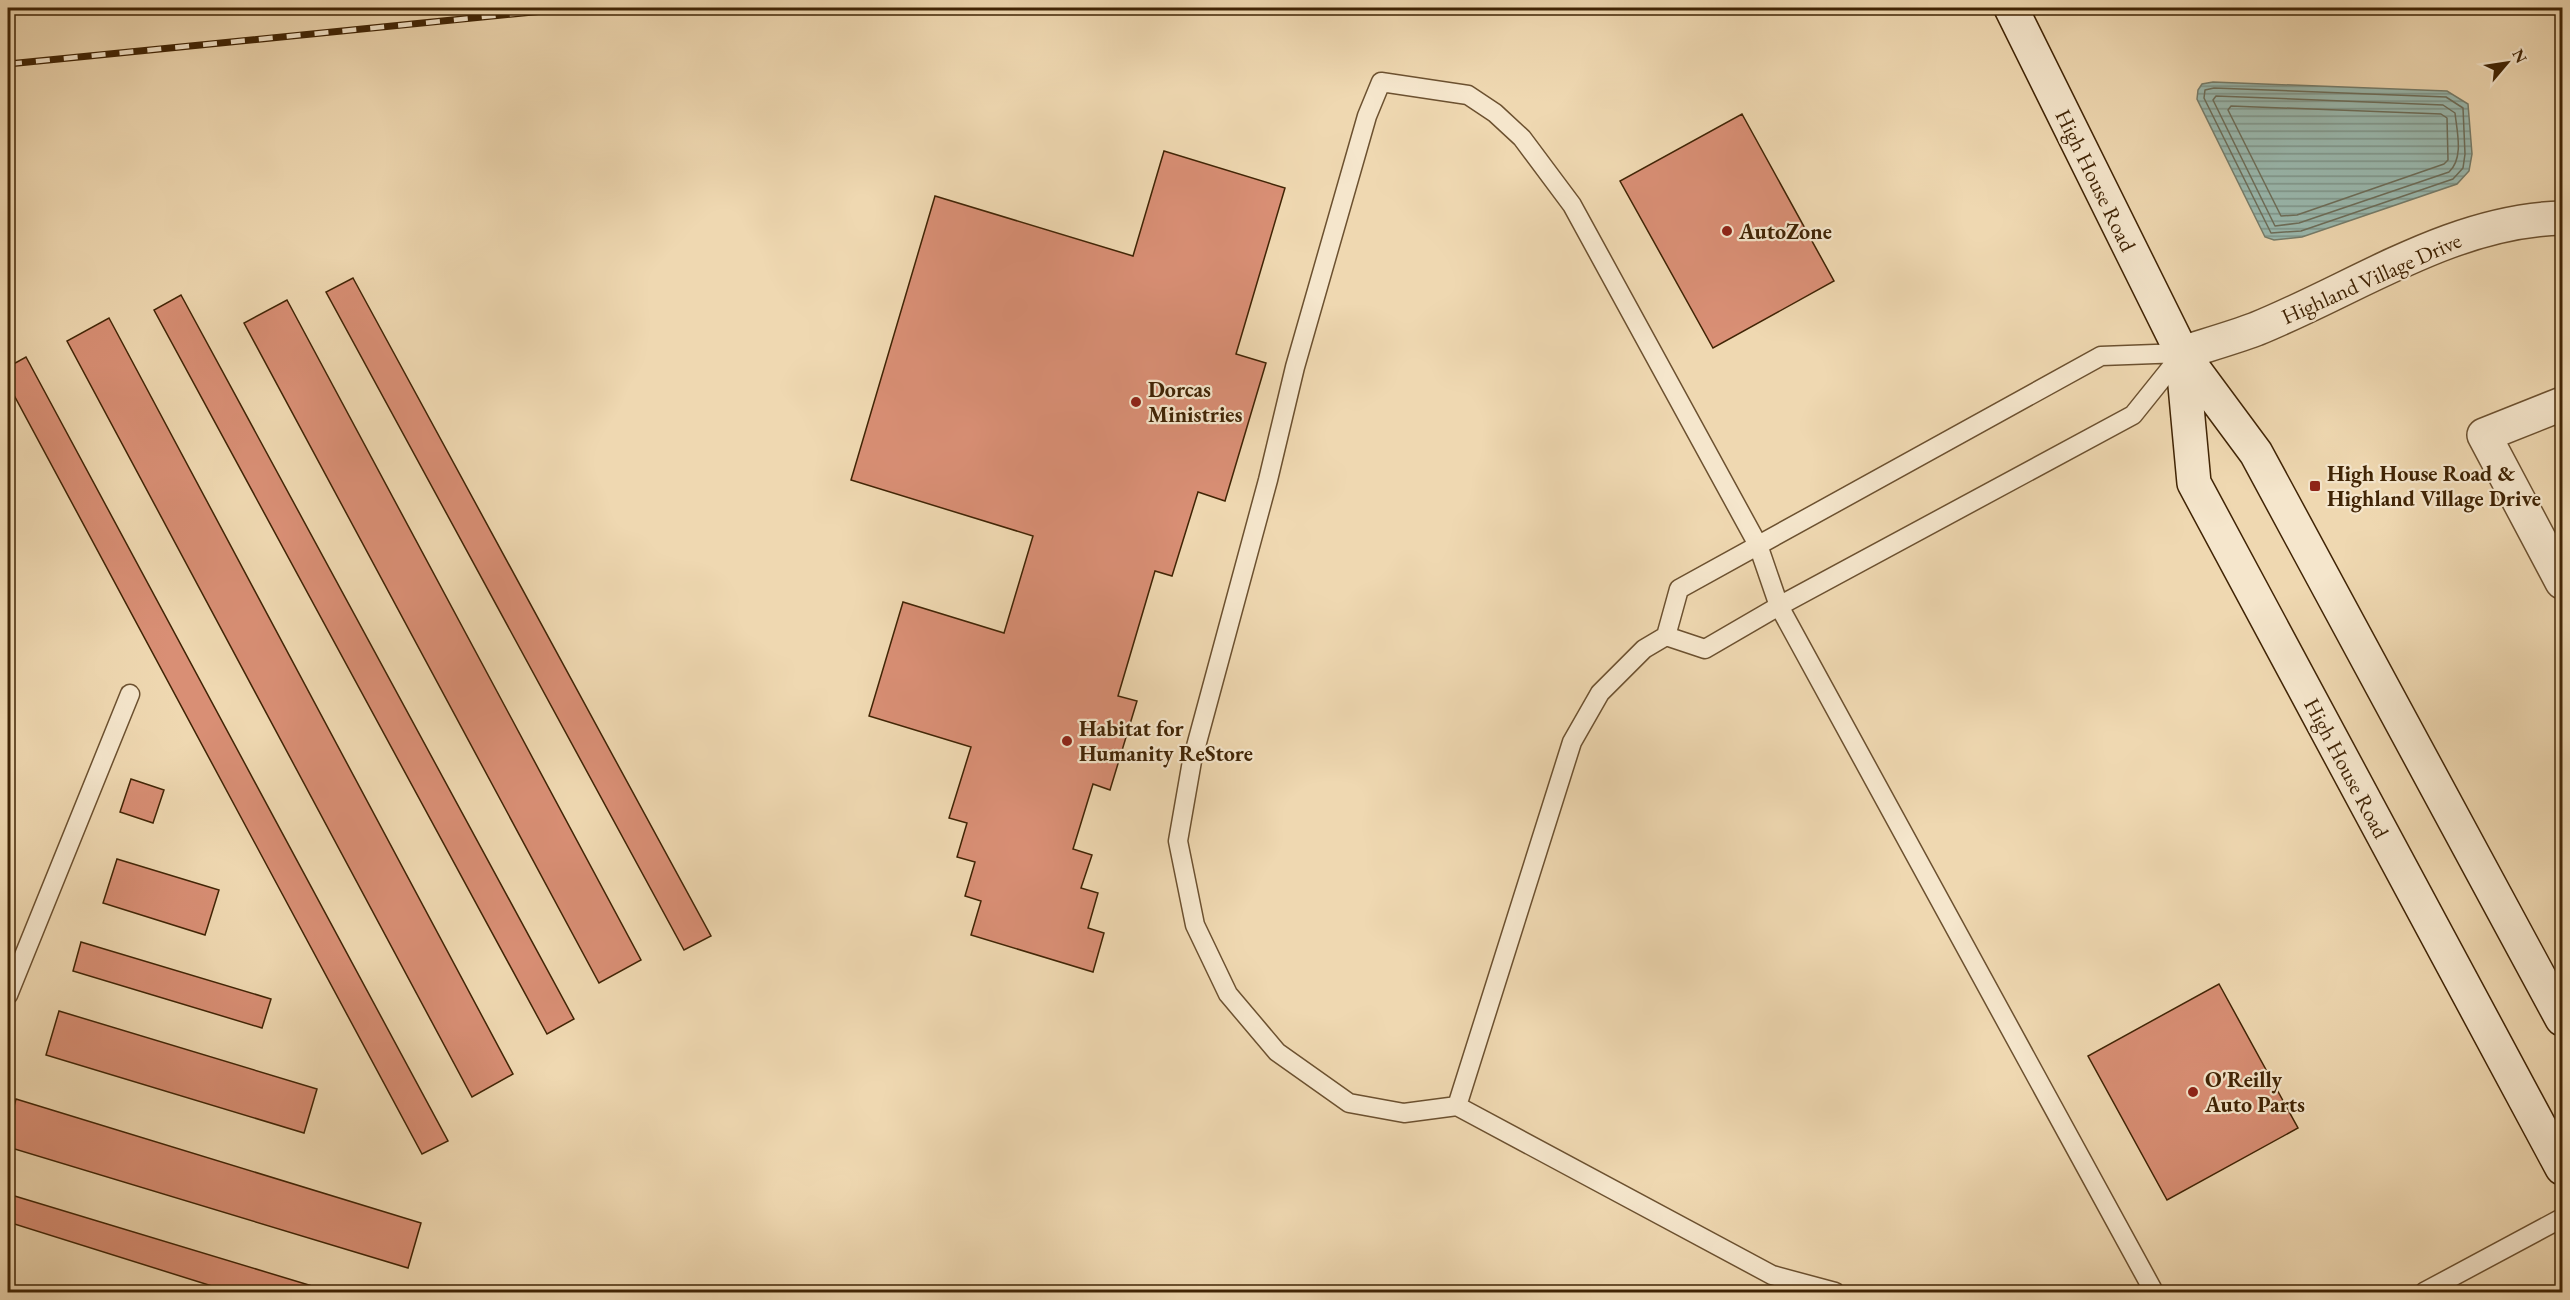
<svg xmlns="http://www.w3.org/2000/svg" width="2570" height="1300" font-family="'EB Garamond',serif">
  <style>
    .water { fill: url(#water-rules); stroke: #767d6b; stroke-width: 1.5 }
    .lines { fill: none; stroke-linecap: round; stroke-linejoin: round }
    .shore { stroke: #6d6e5a; stroke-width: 1.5 }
    .building { fill: #d98f75; stroke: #402405; stroke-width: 1.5 }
    .lane-casing { stroke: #6c5130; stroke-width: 21 }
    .street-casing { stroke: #6c5130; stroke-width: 36 }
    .secondary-casing { stroke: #402405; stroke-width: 36 }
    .lane { stroke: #f5e6cc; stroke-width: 18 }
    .street { stroke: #f5e6cc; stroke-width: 33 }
    .secondary { stroke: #f5e6cc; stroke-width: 33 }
    .rail-casing { stroke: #402405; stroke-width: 7 }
    .rail { stroke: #f5e6cc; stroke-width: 4.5; stroke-dasharray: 14; stroke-linecap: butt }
    .poi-dot { fill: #8f2418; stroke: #f5e6cc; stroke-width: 2 }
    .labels { text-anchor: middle; stroke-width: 4.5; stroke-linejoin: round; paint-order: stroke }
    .street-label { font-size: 22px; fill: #402405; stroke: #f5e6cc }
    .poi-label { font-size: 22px; font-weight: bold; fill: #402405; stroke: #f5e6cc; text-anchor: start }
  </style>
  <defs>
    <pattern id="water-rules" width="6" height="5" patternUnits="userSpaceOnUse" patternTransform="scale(1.5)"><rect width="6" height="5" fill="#9ab9af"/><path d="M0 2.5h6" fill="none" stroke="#7f968c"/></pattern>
  </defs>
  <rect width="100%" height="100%" fill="#efd8b1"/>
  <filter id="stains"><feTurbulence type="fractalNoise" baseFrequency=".00333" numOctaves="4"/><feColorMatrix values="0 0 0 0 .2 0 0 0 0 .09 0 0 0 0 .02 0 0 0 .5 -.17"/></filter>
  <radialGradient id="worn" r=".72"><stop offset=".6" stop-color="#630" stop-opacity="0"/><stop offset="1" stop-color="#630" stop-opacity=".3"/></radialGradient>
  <!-- water -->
  <path class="water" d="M2213,82L2447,91L2468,104L2472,154L2469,171L2457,184L2302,237L2274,240L2265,237L2197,99L2198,90L2202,84Z"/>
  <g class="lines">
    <!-- shore -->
    <path class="shore" d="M2214,88L2446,97L2463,108L2465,154L2463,168L2453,179L2301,231L2271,233L2204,98L2205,90Z
      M2216,96L2443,105L2455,113C2457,132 2464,158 2449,172L2299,223L2275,226L2213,100Z
      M2231,106L2441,114L2447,118L2448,160L2444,164L2297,215L2281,216L2228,110Z"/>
  </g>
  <!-- building -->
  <path class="building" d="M1742,114L1834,281L1713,348L1620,181Z
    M1164,151L1285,188L1236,354L1266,363L1225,501L1198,492L1172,576L1155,571L1118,696L1137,701L1110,790L1093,784L1073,849L1092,855L1081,888L1098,893L1088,928L1104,933L1093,972L971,935L981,901L965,896L975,862L957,857L967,823L949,818L971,747L869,716L903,602L1004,633L1033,536L851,480L935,196L1133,256Z
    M353,278L711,936L684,950L326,292Z
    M181,295L574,1019L547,1034L154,310Z
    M287,300L641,960L599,983L244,323Z
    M109,318L513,1074L472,1097L67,341Z
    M26,357L448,1141L422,1154L8,384V367Z
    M131,779L164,790L153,823L120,812Z
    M117,859L219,890L205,935L103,903Z
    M81,942L271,999L262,1028L73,971Z
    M2219,984L2298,1128L2167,1200L2088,1056Z
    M59,1011L317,1089L304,1133L46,1055Z
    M16,1099L421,1223L408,1268L8,1147V1128Z
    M8,1194L332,1292H231L8,1222Z"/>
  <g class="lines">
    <defs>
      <path id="lane" d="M1666,636L1705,649L1779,606L2133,415L2182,354
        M8,995L130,694
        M1457,1106L1572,742L1600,693L1644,649L1666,636L1679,589L2101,356L2182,353
        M1835,1292L1772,1275L1457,1106L1404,1113L1349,1103L1277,1052L1228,994L1195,925L1178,841L1192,761L1268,480L1295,367L1367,116L1381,82L1468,95L1495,113L1522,138L1572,205L1758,545L1779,606L2154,1292
        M2424,1292L2562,1218"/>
      <path id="street" d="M2182,353C2207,345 2232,338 2256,329C2357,288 2451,221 2562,218
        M2562,404L2484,435L2562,582"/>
      <path id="secondary" d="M2011,8L2182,353L2256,453L2562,1019
        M2182,353L2194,483L2562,1168"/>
    </defs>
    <!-- lane casing -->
    <use href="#lane" class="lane-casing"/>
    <!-- street casing -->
    <use href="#street" class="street-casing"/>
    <!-- secondary casing -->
    <use href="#secondary" class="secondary-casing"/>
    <!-- lane -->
    <use href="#lane" class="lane"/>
    <!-- street -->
    <use href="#street" class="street"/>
    <!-- secondary -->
    <use href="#secondary" class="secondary"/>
    <defs>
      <path id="rail" d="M8,64L574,8"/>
    </defs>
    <!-- rail casing -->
    <use href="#rail" class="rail-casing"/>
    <!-- rail -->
    <use href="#rail" class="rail"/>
  </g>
  <!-- markers -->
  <g class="poi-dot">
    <circle cx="1727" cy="231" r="6"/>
    <circle cx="1136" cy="402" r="6"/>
    <rect x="2309" y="480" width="12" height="12" rx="3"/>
    <circle cx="1067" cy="741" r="6"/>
    <circle cx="2193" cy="1092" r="6"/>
  </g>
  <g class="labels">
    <!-- street labels -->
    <g class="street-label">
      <text transform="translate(2096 180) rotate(64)" y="8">High House Road</text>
      <text transform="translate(2371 278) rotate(-24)" y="8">Highland Village Drive</text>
      <text transform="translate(2347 768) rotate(62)" y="8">High House Road</text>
    </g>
    <!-- poi labels -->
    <g class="poi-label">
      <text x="1739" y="239">AutoZone</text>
      <text x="1148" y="397">Dorcas<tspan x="1148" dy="25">Ministries</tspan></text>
      <text x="2327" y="481">High House Road &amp;<tspan x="2327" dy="25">Highland Village Drive</tspan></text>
      <text x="1079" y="736">Habitat for<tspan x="1079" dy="25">Humanity ReStore</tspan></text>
      <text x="2205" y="1087">O'Reilly<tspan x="2205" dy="25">Auto Parts</tspan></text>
    </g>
  </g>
  <!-- margin -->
  <rect width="2570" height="1300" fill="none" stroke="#efd8b1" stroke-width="30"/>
  <rect x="9" y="9" width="2552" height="1282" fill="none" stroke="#402405" stroke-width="3"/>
  <rect x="15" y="15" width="2540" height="1270" fill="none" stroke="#402405" stroke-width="1.5"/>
  <!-- north arrow -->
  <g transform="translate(2507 63) rotate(61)" stroke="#f5e6cc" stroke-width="4.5" paint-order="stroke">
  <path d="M0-4.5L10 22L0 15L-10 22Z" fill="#402405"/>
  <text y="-9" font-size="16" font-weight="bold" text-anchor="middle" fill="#402405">N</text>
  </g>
  <rect width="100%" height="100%" filter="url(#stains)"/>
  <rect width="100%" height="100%" fill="url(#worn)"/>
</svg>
